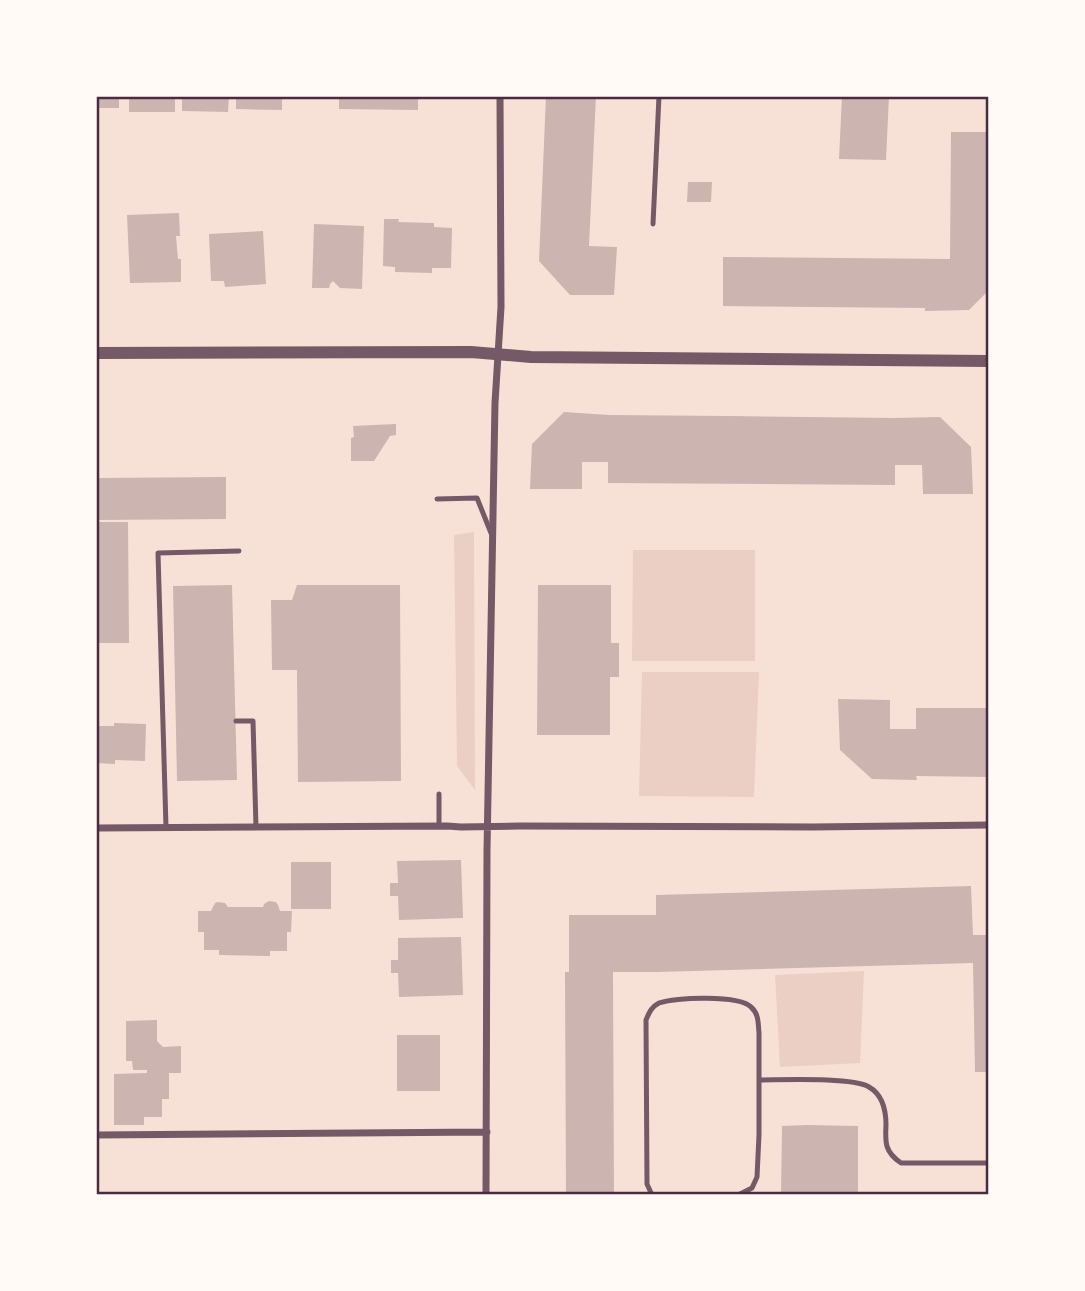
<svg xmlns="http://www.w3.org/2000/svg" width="1085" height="1291" font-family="Bitter,serif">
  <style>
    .green { fill: #ebcfc5 }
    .building { fill: #ccb4b1 }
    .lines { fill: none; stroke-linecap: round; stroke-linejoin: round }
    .service { stroke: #755966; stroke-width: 5 }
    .minor { stroke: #755966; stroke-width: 7 }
    .tertiary { stroke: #755966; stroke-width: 12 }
    .neatline { fill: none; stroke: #4a2c40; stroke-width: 2.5 }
  </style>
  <rect width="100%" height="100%" fill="#f7e1d7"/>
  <!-- green -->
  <path class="green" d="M474,532L475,790L457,766L454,535Z
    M633,550H755V661H632Z
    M642,672H759L754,797L639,796Z
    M864,971L860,1063L780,1067L775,975Z"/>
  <!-- building -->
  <path class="building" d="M96,96H119V108H96Z
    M129,96H175V112H129Z
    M182,96H229L228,112L182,111Z
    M236,96H282V110L236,109Z
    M339,96H418V110L339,109Z
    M546,96H596L589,246L617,247L614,295H570L539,261Z
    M842,96H889L886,160L839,159Z
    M951,132H989V290L969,310L925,311V308L723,306V257L950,259Z
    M688,182H712L711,202H687Z
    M179,213L180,236H176L178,259H181V282L130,283L127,215Z
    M384,219H399L398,222L434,223V227L452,228L451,268H432V273L395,272V267L383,266Z
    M314,224L364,226L362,289L340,288L333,281L330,284L329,288H312Z
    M263,231L266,284L225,287L224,281H211L209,234Z
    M564,412L609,415L729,416L894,418L940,417L971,447L973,494H923L922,465H895V485L608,483V462H582V489H530L532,444Z
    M396,424V435L390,436L374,461H351V438L354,437L353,426Z
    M226,477V519L96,520V478Z
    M96,522H128L129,643H96Z
    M232,585L237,780L177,781L173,586Z
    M297,585H400L401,781L298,782L297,670H272L271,600H292Z
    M538,585H611V643H619V677H610V735H537Z
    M838,699L890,700V729H916V708H989V777L916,776L917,780L872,779L840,750Z
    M114,723L146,724L145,761L115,760V764L96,763V726H114Z
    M461,860L463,918L399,920L398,896H390V883H398L397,861Z
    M291,862H331V909H291Z
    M971,886L973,935H989V1072H975L973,963L657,972H613L614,1195H566L565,972H569V915H656V895Z
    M269,901L276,902L278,905L280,911H292L291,932H287V951H270V956L219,955V950H204V932H198V911H211L215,903L218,902L225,903L228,907H263L264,904Z
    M461,937L463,995L399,997L398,973H391V960H398V938Z
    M157,1020V1041L163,1047L181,1046V1073H169V1099H162V1117H144V1125H114V1074L147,1073V1070H133L132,1061H126V1021Z
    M397,1035H440V1091H397Z
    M807,1125L858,1126V1195H781L782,1126Z"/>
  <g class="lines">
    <!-- service -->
    <path class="service" d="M653,224L659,96
      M437,499L477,498L491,533
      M236,721H253L256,827
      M439,794V826
      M166,827L158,553L239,551
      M759,1080C783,1080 852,1077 869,1087C883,1095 886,1110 886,1125C885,1143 885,1152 901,1163H989
      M652,1195L647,1184L646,1020C649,1013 651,1007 659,1003C674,997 740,995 751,1007C759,1014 758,1023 759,1033V1135L757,1177L752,1188L738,1195"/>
    <!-- minor -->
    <path class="minor" d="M96,828L447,826L461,827L519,826L812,827L989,825
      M96,1135L487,1132
      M486,1195L487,851L495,403L501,307L500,96"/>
    <!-- tertiary -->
    <path class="tertiary" d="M96,353L471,352L531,357L989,361"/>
  </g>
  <!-- border -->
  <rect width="1085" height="1291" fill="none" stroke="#fffaf5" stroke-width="196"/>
  <rect x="98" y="98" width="889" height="1095" class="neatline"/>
</svg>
